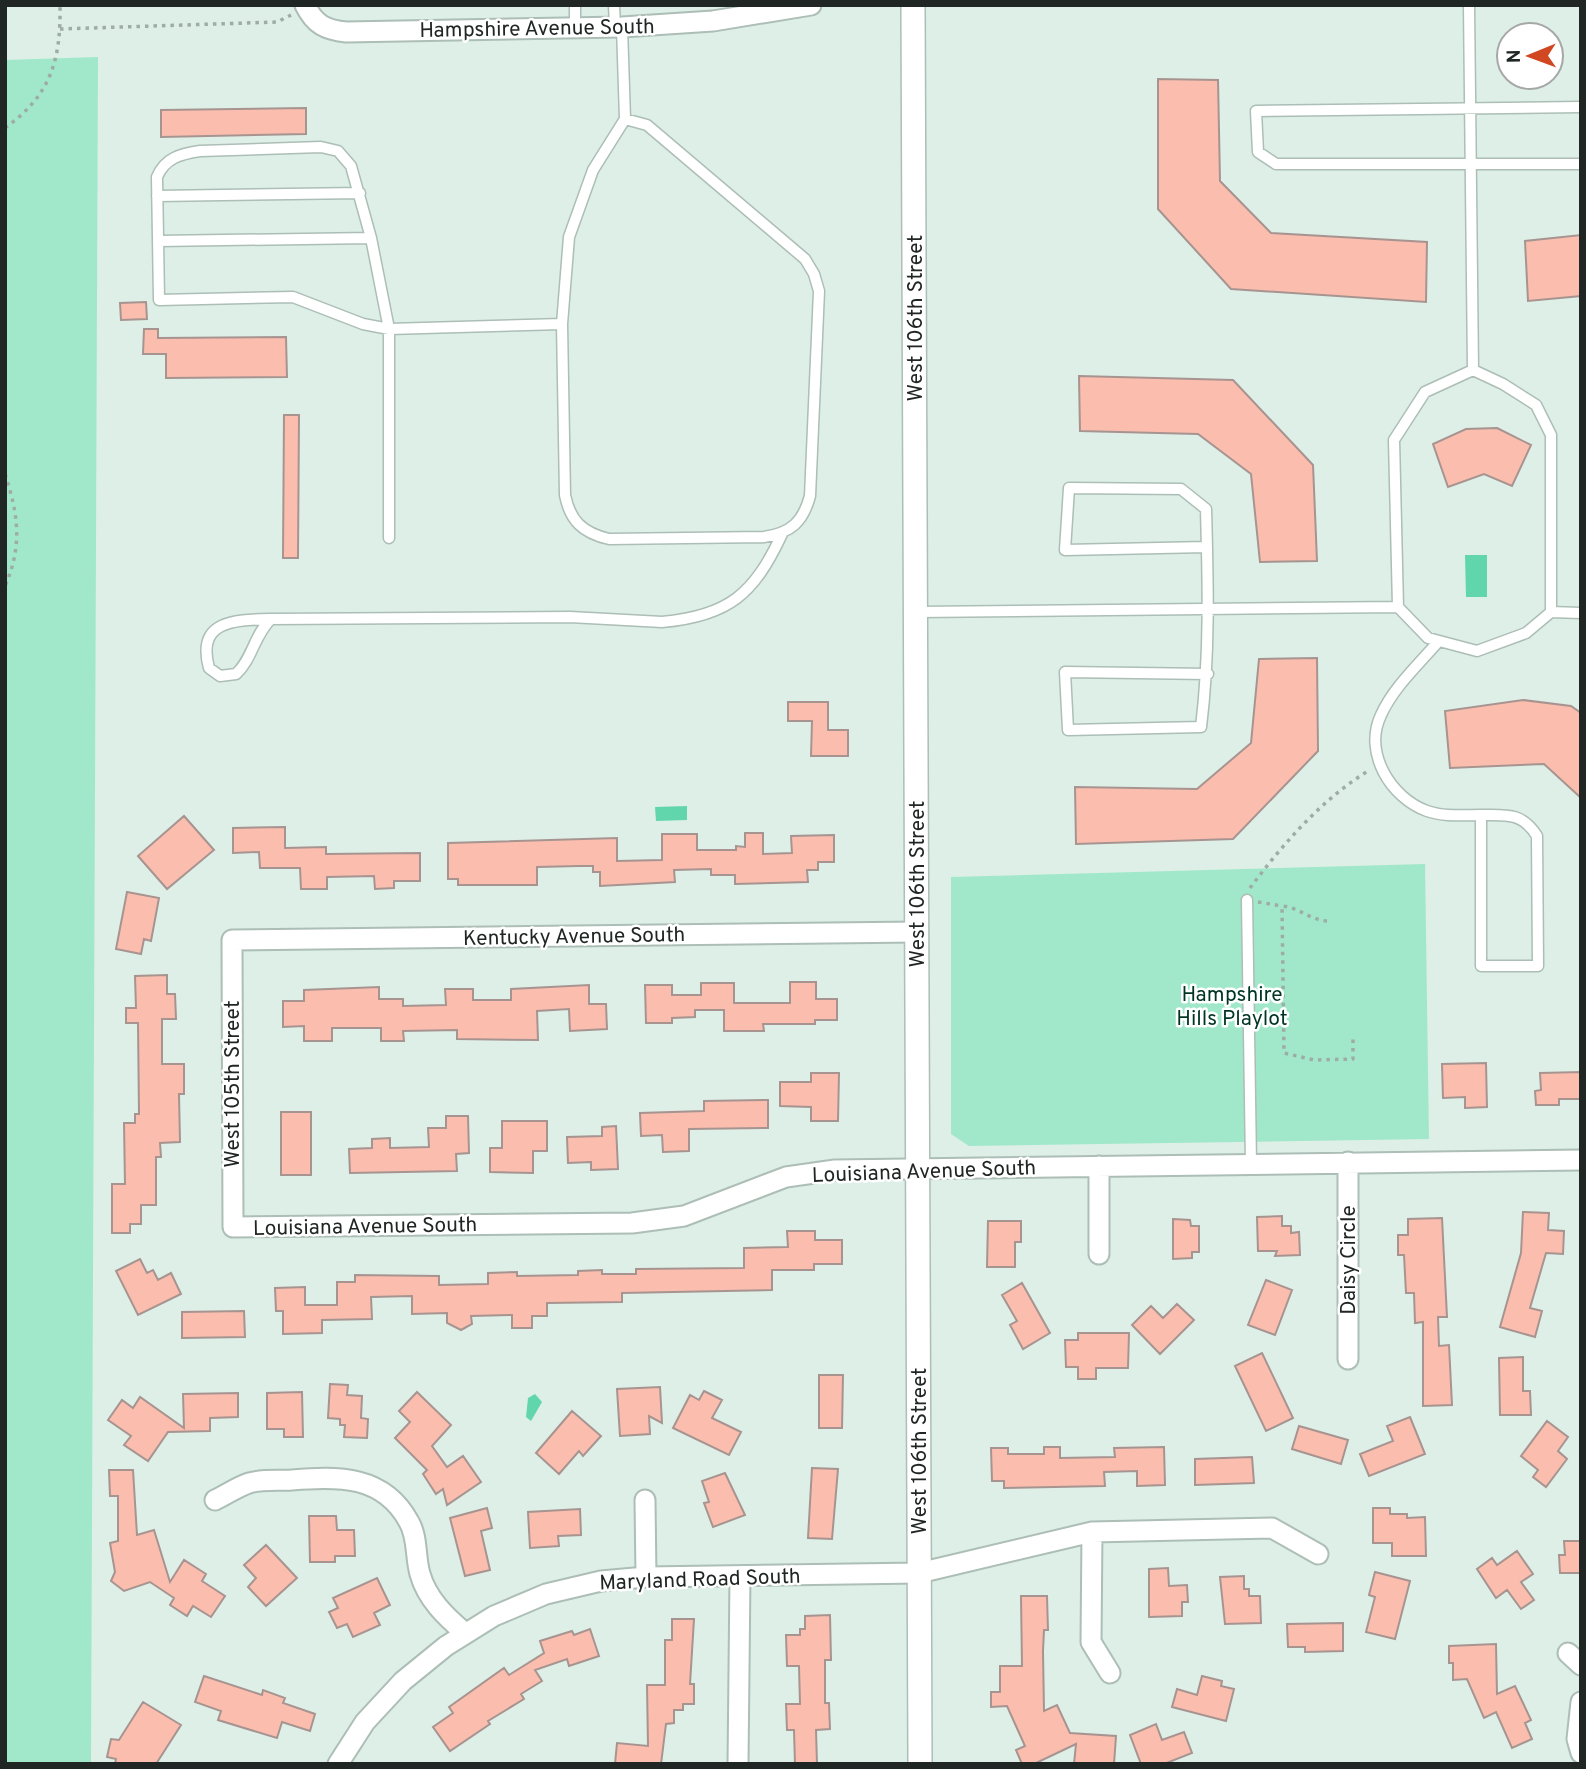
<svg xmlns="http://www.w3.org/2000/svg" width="1586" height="1769" font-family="Overpass,sans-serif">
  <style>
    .green { fill: #a1e8cb }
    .water { fill: #61d6ac }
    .building { fill: #fbbeae; stroke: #a79490; stroke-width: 2 }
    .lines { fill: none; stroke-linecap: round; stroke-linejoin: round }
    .service-casing { stroke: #acbeb6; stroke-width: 13 }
    .minor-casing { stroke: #acbeb6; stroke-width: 23 }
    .tertiary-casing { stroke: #acbeb6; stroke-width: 26 }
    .path { stroke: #9eaca6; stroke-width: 3.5; stroke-dasharray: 3.5 5; stroke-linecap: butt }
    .service { stroke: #fff; stroke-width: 10 }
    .minor { stroke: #fff; stroke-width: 19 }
    .tertiary { stroke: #fff; stroke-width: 23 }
    .labels { text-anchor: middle; stroke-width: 5; stroke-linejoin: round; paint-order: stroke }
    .street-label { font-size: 21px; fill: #202623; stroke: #fff }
    .park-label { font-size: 21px; fill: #003424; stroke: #fff }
  </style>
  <rect width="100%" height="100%" fill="#ddefe7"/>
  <!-- green -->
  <path class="green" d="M98,57L91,1764H5V60Z
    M1425,864L1429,1139L969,1146L951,1134V877Z"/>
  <!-- water -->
  <path class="water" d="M1465,555H1487V597H1466Z
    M687,806V820L656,821L655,807Z
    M535,1394L542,1402L531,1421L526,1417L528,1398Z"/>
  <!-- building -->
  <path class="building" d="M1158,79L1218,80L1220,181L1271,233L1427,242L1426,302L1231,289L1158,209Z
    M306,108V134L161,137V110Z
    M1581,235V296L1528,301L1525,241Z
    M146,302L147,319L121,320L120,303Z
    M144,329H158V338L286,337L287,377L166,378V354H143Z
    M1079,376L1233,380L1313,465L1317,561L1260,562L1251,474L1198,434L1080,431Z
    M284,415H299L298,558H283Z
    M1497,428L1531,445L1512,486L1484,474L1448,487L1433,444L1466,429Z
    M1317,658L1318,751L1233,839L1076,844L1075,787L1197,789L1251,743L1259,659Z
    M1523,700L1571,706L1581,713V798L1544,764L1450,768L1445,711Z
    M788,702H828V730H848V756H811L812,721H788Z
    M184,816L214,850L167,889L138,856Z
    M285,827V848L326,847V854L420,853V881H394V888L375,889L374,876L327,877V889H301L300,868H260L259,852L233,853V828Z
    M745,833H763V854L792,853L791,836L834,835V862H818V870H807L808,882L735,884V875H711V869L674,870L675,882L600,886V872H593V866H579L537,867V885H458V879H448V843L617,838V861L662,860V834H697V850H736V846L745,847Z
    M127,892L159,898L151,941L144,939L141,954L116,949Z
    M167,975V994H175L176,1019H162V1064H184V1094H179L180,1142L160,1143L161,1157H156V1205H141V1224H130V1233H112V1184H125L124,1123H135V1114H139L138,1023H126V1008H136L135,976Z
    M790,982H816V999H837V1020H815V1024H763L764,1031H724V1010H695V1017L672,1018V1023H646L645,985H672V995H701V983H734V1003H790Z
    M589,985V1004H606L607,1029L570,1031L569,1009L537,1011L538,1040L457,1039V1030L403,1031L404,1041H381V1028H332V1041H304V1026L283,1027V1001H304V990L379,987V999H403V1006L446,1005L445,989H473V1000H511V989Z
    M1486,1063L1487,1107L1465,1108V1097L1443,1098L1442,1064Z
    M1581,1072V1099H1559V1105H1536L1535,1091L1541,1090L1540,1073Z
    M811,1073H839L838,1121H811V1107L780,1106V1082H811Z
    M768,1100V1128L689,1129V1151L663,1152L662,1135L641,1136L640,1113L704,1111V1101Z
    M281,1112H311V1175H281Z
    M446,1116H468L469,1153L456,1154L457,1171L350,1173L349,1149L372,1148V1139L390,1138V1148L429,1147L428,1128H446Z
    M502,1121H547V1151H533V1173L490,1172V1148H502Z
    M616,1126L618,1169L591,1170V1162L568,1163L567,1137L602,1136V1127Z
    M1523,1212L1549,1213L1548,1230L1564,1231L1563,1254L1546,1253L1530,1308L1542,1311L1535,1337L1500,1327L1521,1253Z
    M1282,1216V1226H1291V1233L1299,1232L1300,1255L1275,1256L1277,1251H1258L1257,1217Z
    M1442,1218L1447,1317H1438L1439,1346L1449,1345L1452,1405L1423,1406V1322L1415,1323L1414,1293H1406L1404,1255H1398V1235H1408V1219Z
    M1173,1219L1190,1220L1191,1226H1199V1252H1192V1258L1173,1259Z
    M988,1221H1021V1242H1015V1267H987Z
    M787,1231H815V1240H842V1264H814V1270H772V1290L622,1293V1302L547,1303V1316H532V1328H512V1315L471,1316L472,1324L461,1330L447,1323V1313L412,1314V1296L371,1297L372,1319L322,1320V1333L283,1334V1311H276L275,1288L305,1287V1305H337V1282H355V1275L439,1276V1285L488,1284V1273L517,1272V1276L578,1275V1271L602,1270V1274H636V1269L744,1268V1248L788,1247Z
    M140,1259L147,1273L153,1270L158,1280L171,1273L181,1294L138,1315L116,1271Z
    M1266,1280L1292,1290L1275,1335L1248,1325Z
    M1022,1283L1050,1333L1023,1349L1010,1325L1017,1321L1002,1295Z
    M1177,1304L1194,1320L1160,1354L1132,1325L1151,1306L1163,1318Z
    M244,1311L245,1337L182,1338V1312Z
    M1078,1333H1129L1128,1368H1096V1379H1078V1367H1066L1065,1340H1078Z
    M1262,1353L1293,1418L1266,1431L1235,1366Z
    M1523,1357V1391H1530L1531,1415H1500L1499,1358Z
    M819,1375H843L842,1428H819Z
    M330,1384L348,1385L347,1395L362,1396L361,1418L368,1419L367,1438L344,1437L345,1425H340V1419L328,1418Z
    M660,1387L662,1423L649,1416L650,1434L620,1436L617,1389Z
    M704,1391L722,1400L712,1418L741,1432L729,1455L673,1428L690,1395L699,1400Z
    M302,1392L303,1437H284V1429H267V1393Z
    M417,1392L451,1425L432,1446L447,1467L463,1456L481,1482L447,1505L443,1489L436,1494L423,1474L427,1470L395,1438L410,1422L399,1411Z
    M238,1393V1417L210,1418V1431L168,1432L148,1461L124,1445L131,1436L108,1420L122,1400L133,1408L140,1397L184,1428L183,1394Z
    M572,1411L601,1436L583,1456L579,1451L559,1474L536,1453Z
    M1410,1417L1425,1454L1369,1476L1360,1454L1393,1441L1387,1426Z
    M1547,1421L1568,1437L1558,1451L1567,1459L1546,1487L1533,1477L1538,1470L1521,1456Z
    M1299,1426L1348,1440L1341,1464L1292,1449Z
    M1044,1447H1060V1458L1115,1457L1114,1448L1164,1447L1165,1485L1137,1486V1471L1104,1472L1105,1486L1004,1488V1481H992L991,1448H1008V1454H1044Z
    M1252,1457L1254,1483L1195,1485V1459Z
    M812,1468L838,1469L832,1539L808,1538Z
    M109,1470H133L137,1535L154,1530L170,1582L184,1560L206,1574L202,1581L225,1596L211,1617L193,1606L187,1616L170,1605L174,1598L150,1582L124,1591L111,1581L115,1572L110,1543L118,1541V1496H110Z
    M725,1473L745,1515L713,1527L704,1503L709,1502L702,1481Z
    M487,1508L492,1528L481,1531L490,1570L465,1576L450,1518Z
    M1373,1508H1390V1514H1407V1518L1425,1517L1426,1556H1392V1543H1373Z
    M580,1509L581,1535L558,1536L559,1546L530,1548L528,1512Z
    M309,1516H336L337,1530H354L355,1556H335V1562H310Z
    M1564,1541H1581V1573H1560L1559,1555H1565Z
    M266,1545L297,1578L266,1606L248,1587L256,1578L244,1565Z
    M1517,1551L1533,1574L1521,1582L1534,1600L1521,1609L1507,1590L1496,1598L1477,1569L1492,1558L1497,1565Z
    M1168,1568L1169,1586L1187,1585L1188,1602H1182V1616L1149,1617V1569Z
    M1375,1572L1410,1581L1395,1639L1366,1632L1375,1597L1369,1595Z
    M1244,1576V1589H1249V1596H1260L1261,1623L1225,1624L1220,1577Z
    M377,1578L390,1605L374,1613L380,1625L353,1637L347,1624L337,1628L329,1612L338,1608L333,1598Z
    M1021,1596H1047L1048,1630H1044L1043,1651L1044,1711L1057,1705L1070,1733L1116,1736L1114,1764H1074L1076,1744L1034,1764H1022L1016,1750L1025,1746L1007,1706L991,1707V1692H1000V1666H1022Z
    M830,1615L831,1660H825V1703H829L830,1729L816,1730L817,1764H795L794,1730H787L786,1704H800L799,1666H787L786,1635H800V1629H805V1616Z
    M672,1619H694L690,1684H694V1704H683V1710H674V1723L666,1724L661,1764H615L617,1743L648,1746L647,1685H665V1640H672Z
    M1343,1623V1651L1305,1652V1647H1288L1287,1624Z
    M590,1629L599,1656L569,1666L567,1659L535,1670L542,1681L521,1694L524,1699L488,1721L490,1724L450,1751L433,1727L453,1713L449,1707L504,1668L509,1675L544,1653L540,1641L572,1631L574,1635Z
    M1496,1644L1497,1694L1515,1686L1531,1720L1525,1723L1532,1739L1512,1748L1496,1712L1484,1718L1467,1679L1453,1680V1663H1449V1646Z
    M204,1676L262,1695L263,1690L285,1698L283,1703L315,1714L310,1731L282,1722L277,1738L218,1720L221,1711L195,1702Z
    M1202,1676L1222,1681L1221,1686L1234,1689L1226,1721L1172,1707L1177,1689L1197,1695Z
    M143,1702L181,1725L156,1764H115L116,1759L107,1757L111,1739L119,1740Z
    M1156,1724L1162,1740L1184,1732L1192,1753L1164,1764H1141L1130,1735Z"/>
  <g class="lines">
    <defs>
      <path id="service" d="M575,5V28
        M614,5L615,27
        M1469,5L1473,370
        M622,27L625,119L593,170L569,237L562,324L565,495C570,521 583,533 609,539L764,537C791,533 803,522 810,496L819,291L814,274L805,259L647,125L625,119
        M1581,107L1256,111L1258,152L1276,164H1581
        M157,196L360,193
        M158,241L371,238
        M389,538V329L371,238L351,166L338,151L321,147L200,151C180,154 165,158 157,177L159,300L293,297L363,324L389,329L562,324
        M1207,547L1065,550L1069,488L1181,489L1206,509C1208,582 1210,654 1201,727L1068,730L1065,672L1208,674
        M1398,607L1394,440L1425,392L1473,370L1503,384L1536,405L1551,435V612
        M917,612L1398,607L1428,638L1477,651L1526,633L1551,612L1581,613
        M271,619C254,635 252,660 236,674L220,676L209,668C196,620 235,620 271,619L570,617L662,622C729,616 754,594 782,534
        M1437,643C1418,665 1393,688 1381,715C1363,753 1391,798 1427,811C1444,817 1463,815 1481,815V966H1538L1537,836C1522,812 1506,815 1481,815
        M1247,900L1251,1164"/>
      <path id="minor" d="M305,5C315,25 326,30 346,32L622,27L713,21L811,5
        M917,932L232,940L233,1227L632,1223L684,1216L786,1177L835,1170L1581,1160
        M1348,1162V1359
        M1099,1166V1254
        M215,1500C226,1495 237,1487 249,1483C261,1479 278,1481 292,1480C338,1476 384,1475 409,1522C418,1537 415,1557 420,1574C427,1599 446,1617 465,1633
        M645,1500L646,1577
        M1092,1532L1091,1642L1110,1673
        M1568,1653L1581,1665
        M1581,1702L1577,1739L1581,1753
        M338,1764L365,1722L403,1681L446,1646L494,1616L546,1594L601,1581L646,1577L919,1573L1092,1532L1272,1528L1318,1554
        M738,1764L740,1576"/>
      <path id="tertiary" d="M913,5L920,1764"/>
    </defs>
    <!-- service casing -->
    <use href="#service" class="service-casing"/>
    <!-- minor casing -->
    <use href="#minor" class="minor-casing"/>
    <!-- tertiary casing -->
    <use href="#tertiary" class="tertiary-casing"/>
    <!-- path -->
    <path class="path" d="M60,29L277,22L291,15
      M5,128C51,95 61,60 60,5
      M5,474C18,514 23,545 5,586
      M1250,888C1283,844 1321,800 1368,771
      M1258,902L1282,906
      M1327,921C1310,920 1298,907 1282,906L1284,1053L1314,1060L1353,1059V1039
      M5,1429V1457"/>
    <!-- service -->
    <use href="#service" class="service"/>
    <!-- minor -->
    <use href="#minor" class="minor"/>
    <!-- tertiary -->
    <use href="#tertiary" class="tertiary"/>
  </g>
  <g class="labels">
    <!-- street labels -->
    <g class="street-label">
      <text transform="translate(537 28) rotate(-1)" y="7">Hampshire Avenue South</text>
      <text transform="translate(915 318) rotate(-90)" y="7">West 106th Street</text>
      <text transform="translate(917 884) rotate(-90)" y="7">West 106th Street</text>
      <text transform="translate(574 936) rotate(-1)" y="7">Kentucky Avenue South</text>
      <text transform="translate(232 1084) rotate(-90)" y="7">West 105th Street</text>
      <text transform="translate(924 1171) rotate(-2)" y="7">Louisiana Avenue South</text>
      <text transform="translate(365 1226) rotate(-1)" y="7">Louisiana Avenue South</text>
      <text transform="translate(1348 1260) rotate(-90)" y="7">Daisy Circle</text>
      <text transform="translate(919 1451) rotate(-90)" y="7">West 106th Street</text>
      <text transform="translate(700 1579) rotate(-2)" y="7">Maryland Road South</text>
    </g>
    <!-- park labels -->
    <g class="park-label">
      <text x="1232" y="1001">Hampshire<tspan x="1232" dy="24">Hills Playlot</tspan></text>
    </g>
  </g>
  <!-- border -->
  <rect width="1586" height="1769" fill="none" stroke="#202623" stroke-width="14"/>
  <!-- north arrow -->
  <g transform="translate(1530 56) rotate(269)"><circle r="33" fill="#ffffff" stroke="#a6a8a7" stroke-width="2"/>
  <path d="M0-5L12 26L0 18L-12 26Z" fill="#d04721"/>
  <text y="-10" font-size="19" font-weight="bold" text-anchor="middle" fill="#202623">N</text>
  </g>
</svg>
